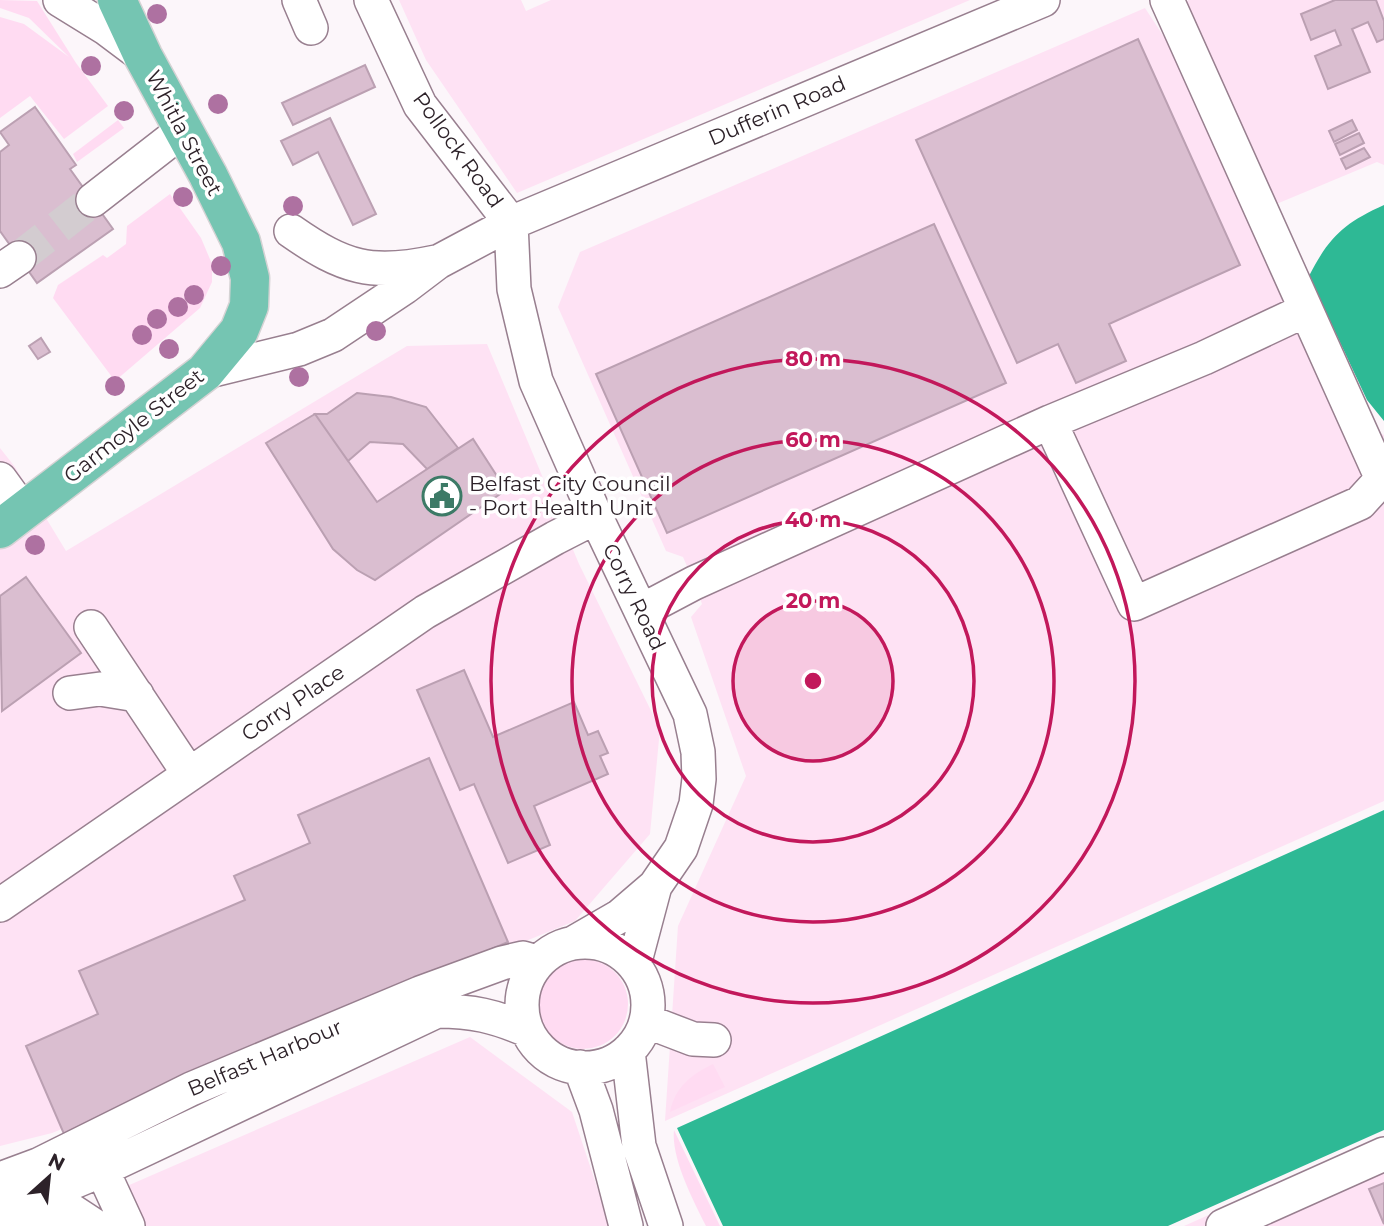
<svg xmlns="http://www.w3.org/2000/svg" width="1384" height="1226" font-family="Montserrat,sans-serif">
  <style>
    .built { fill: #fee2f4 }
    .green { fill: #ffdbf2 }
    .water { fill: #2eb995 }
    .building { fill: #dabed0; stroke: #bba0b2; stroke-width: 2 }
    .lines { fill: none; stroke-linecap: round; stroke-linejoin: round }
    .minor-tunnel { stroke: #d3ccd0; stroke-width: 33; stroke-dasharray: 33 17; stroke-linecap: butt }
    .minor-casing { stroke: #987f8f; stroke-width: 36 }
    .major-casing { stroke: #d5d3d4; stroke-width: 41 }
    .minor { stroke: #fff; stroke-width: 33 }
    .major { stroke: #75c5b2; stroke-width: 38 }
    .tree { fill: #ae71a1 }
    .ring { fill: none; stroke: #c2185b; stroke-width: 3.5 }
    .labels { text-anchor: middle; stroke-width: 7; stroke-linejoin: round; paint-order: stroke }
    .street-label { font-size: 21px; fill: #2d2229; stroke: #fff }
    .poi-label { font-size: 21px; fill: #2d2229; stroke: #fff; text-anchor: start }
    .centre { fill: #c2185b; stroke: #fff; stroke-width: 3.5 }
    .ring-label { font-size: 21px; text-anchor: middle; font-weight: bold; fill: #c2185b; stroke: #fff; stroke-width: 7; stroke-linejoin: round; paint-order: stroke }
  </style>
  <rect width="100%" height="100%" fill="#fcf6fa"/>
  <!-- built -->
  <path class="built" d="M399,0H521L526,11L551,0H970L517,193L426,60Z
    M1188,0H1384V165L1377,162L1274,205L1374,431L1384,435V801L665,1121L678,926L746,776L691,617L702,604L693,580L683,557L666,551L558,307L580,252L1145,8L1271,200L1186,4Z
    M487,344L579,564L660,729L650,834L575,921L52,1133L0,1146V448L15,467L66,551L407,346Z
    M470,1037L572,1112L610,1226H141L127,1186Z
    M1384,1137V1226H1184Z"/>
  <!-- green -->
  <path class="green" d="M0,0L37,1L76,63L108,106L64,139L30,96L0,118V17L24,24L69,57L29,18L0,8Z
    M118,120L124,128L77,162L73,154Z
    M170,194L201,238L212,264V282L200,308L115,381L53,298L58,285L103,255L107,258L126,244L127,226Z
    M538 1004a45 45 0 1 1 90 0a45 45 0 1 1-90 0Z
    M713,1064L725,1087L670,1112C675,1087 692,1074 713,1064Z
    M674,1130L720,1226H706C693,1200 671,1158 674,1130Z"/>
  <!-- water -->
  <path class="water" d="M1384,205V421L1367,400L1309,276C1329,237 1344,223 1384,205Z
    M1384,810V1130L1168,1226H723L677,1128Z"/>
  <!-- building -->
  <path class="building" d="M1335,0H1376L1384,21V39L1377,42L1368,22L1352,29L1370,72L1328,89L1315,56L1341,45L1335,30L1311,40L1301,14Z
    M1138,39L1240,265L1109,324L1126,361L1076,383L1058,344L1017,363L916,140Z
    M365,65L375,87L293,125L282,103Z
    M35,107L76,165L70,169L113,229L37,283L0,231V152L9,145L0,132Z
    M330,118L376,214L353,225L318,152L293,165L281,141Z
    M1352,120L1357,130L1334,142L1329,131Z
    M1359,133L1364,143L1340,155L1335,144Z
    M1364,148L1370,157L1346,169L1341,159Z
    M934,224L1006,383L667,533L596,374Z
    M41,338L50,352L38,359L29,346Z
    M357,393L391,397L426,407L458,448L427,469L403,444L370,442L348,461L315,414H327Z
    M315,414L377,502L473,439L506,490L375,580L357,570L333,549L266,443Z
    M26,577L81,653L2,711L0,596Z
    M464,670L493,737L574,702L588,735L598,731L608,753L600,756L608,774L534,806L550,845L508,863L474,784L460,790L417,690Z
    M429,758L508,942L64,1134L26,1046L98,1014L79,971L245,900L234,876L310,843L298,815Z
    M1384,1183V1224L1369,1189Z"/>
  <g class="lines">
    <!-- minor-tunnel -->
    <path class="minor-tunnel" d="M19,258L93,200"/>
    <defs>
      <path id="minor" d="M60,0L107,29L143,56
        M299,0L311,28
        M371,0L420,105L511,223
        M93,200L183,130
        M511,223L514,289L536,381L596,517L690,714L698,752L699,779L696,804L681,848L655,886L620,916L575,942
        M291,231C344,268 371,276 436,262
        M0,271L19,258
        M205,372L299,349L333,335L405,287L438,262L511,223L1043,0
        M1050,422L1204,358L1306,310
        M0,479L24,512
        M641,611L694,583L1050,422L1134,604L1360,503L1382,479L1167,0
        M91,627L189,774
        M70,693L100,689L137,695
        M0,905L425,612L555,538L596,517
        M522 1005a63 63 0 1 1 126 0a63 63 0 1 1-126 0Z
        M634,965L655,886
        M646,1021L693,1039L714,1040
        M628,1051L639,1146L666,1226
        M580,1067L596,1110L626,1226
        M93,1150L128,1226
        M0,1179L38,1165L191,1089L420,993L502,963L523,958L537,962
        M38,1196L57,1201L95,1226
        M0,1209L21,1204L88,1176L437,1011C473,1011 494,1016 527,1030
        M0,1214L26,1216L51,1226
        M1223,1226L1384,1154"/>
      <path id="major" d="M0,529L205,372L239,331L249,306L250,278L241,242L208,175L143,56L117,0"/>
    </defs>
    <!-- minor casing -->
    <use href="#minor" class="minor-casing"/>
    <!-- major casing -->
    <use href="#major" class="major-casing"/>
    <!-- minor -->
    <use href="#minor" class="minor"/>
    <!-- major -->
    <use href="#major" class="major"/>
  </g>
  <!-- trees -->
  <g class="tree">
    <circle cx="157" cy="14" r="10"/>
    <circle cx="91" cy="66" r="10"/>
    <circle cx="218" cy="104" r="10"/>
    <circle cx="124" cy="111" r="10"/>
    <circle cx="183" cy="197" r="10"/>
    <circle cx="293" cy="206" r="10"/>
    <circle cx="221" cy="266" r="10"/>
    <circle cx="194" cy="295" r="10"/>
    <circle cx="178" cy="307" r="10"/>
    <circle cx="157" cy="319" r="10"/>
    <circle cx="376" cy="331" r="10"/>
    <circle cx="142" cy="335" r="10"/>
    <circle cx="169" cy="349" r="10"/>
    <circle cx="299" cy="377" r="10"/>
    <circle cx="115" cy="386" r="10"/>
    <circle cx="35" cy="545" r="10"/>
  </g>
  <!-- distance rings -->
  <circle cx="813" cy="681" r="80" fill="#c2185b" fill-opacity=".12"/>
  <g class="ring">
    <circle cx="813" cy="681" r="80"/>
    <circle cx="813" cy="681" r="161"/>
    <circle cx="813" cy="681" r="241"/>
    <circle cx="813" cy="681" r="322"/>
  </g>
  <!-- icons -->
  <defs>
    <symbol id="civic-ring" viewBox="-11 -11 22 22"><circle r="9.5" fill="#fff" stroke="#3c7a66" stroke-width="1.5"/><path d="M-.6-6.5H3V-4.5H.6V-3L4-1V1h2V6H-6V1h2V-1L-.6-3ZM-1.2 2.5V6h2.4V2.5Z" fill="#3c7a66"/></symbol>
  </defs>
  <g fill-rule="evenodd">
    <use href="#civic-ring" x="420" y="474" width="44" height="44"/>
  </g>
  <g class="labels">
    <!-- street labels -->
    <g class="street-label">
      <text transform="translate(777 111) rotate(-23)" y="7">Dufferin Road</text>
      <text transform="translate(184 133) rotate(62)" y="7">Whitla Street</text>
      <text transform="translate(458 150) rotate(54)" y="7">Pollock Road</text>
      <text transform="translate(134 426) rotate(-38)" y="7">Garmoyle Street</text>
      <text transform="translate(634 597) rotate(64)" y="7">Corry Road</text>
      <text transform="translate(293 703) rotate(-34)" y="7">Corry Place</text>
      <text transform="translate(265 1058) rotate(-23)" y="7">Belfast Harbour</text>
    </g>
    <!-- poi labels -->
    <g class="poi-label">
      <text x="469" y="491">Belfast City Council<tspan x="469" dy="24">- Port Health Unit</tspan></text>
    </g>
  </g>
  <circle cx="813" cy="681" r="10" class="centre"/>
  <g class="ring-label">
    <text x="813" y="366">80 m</text>
    <text x="813" y="447">60 m</text>
    <text x="813" y="527">40 m</text>
    <text x="813" y="608">20 m</text>
  </g>
  <!-- north arrow -->
  <g transform="translate(49 1177) rotate(27)" stroke="#ffffff" stroke-width="5" paint-order="stroke">
  <path d="M0-5L12 26L0 18L-12 26Z" fill="#2d2229"/>
  <text y="-10" font-size="19" font-weight="bold" text-anchor="middle" fill="#2d2229">N</text>
  </g>
</svg>
